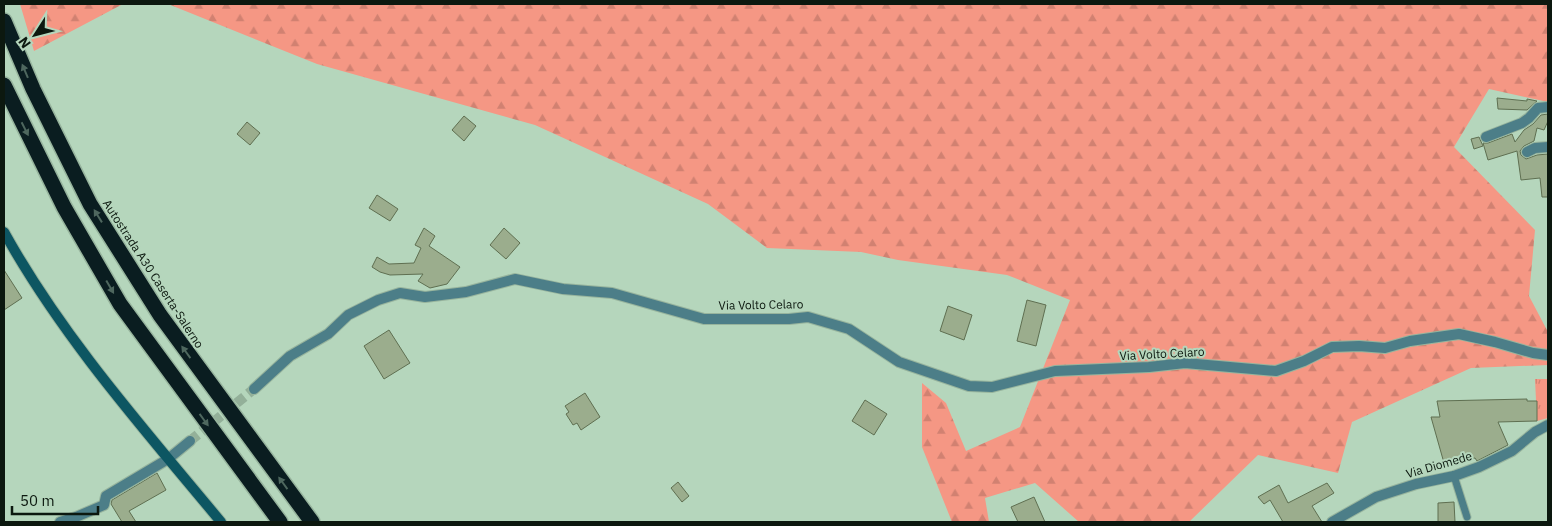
<svg xmlns="http://www.w3.org/2000/svg" width="1552" height="526" font-family="'IBM Plex Sans',sans-serif">
  <style>
    .forest { fill: url(#forest-firs) }
    .park { fill: url(#park-tufts) }
    .building { fill: #9bad8d; stroke: #5f6f51 }
    .lines { fill: none; stroke-linecap: round; stroke-linejoin: round }
    .minor-tunnel { stroke: #93b099; stroke-width: 10; stroke-dasharray: 10 5; stroke-linecap: butt }
    .service-casing { stroke: #97b49d; stroke-width: 9 }
    .pedestrian-casing { stroke: #97b49d; stroke-width: 12 }
    .minor-casing { stroke: #97b49d; stroke-width: 12 }
    .secondary-casing { stroke: #97b49d; stroke-width: 12 }
    .motorway-casing { stroke: #97b49d; stroke-width: 18 }
    .service { stroke: #4c7e88; stroke-width: 7 }
    .pedestrian { stroke: #4c7e88; stroke-width: 10 }
    .minor { stroke: #4c7e88; stroke-width: 10 }
    .secondary { stroke: #0d5662; stroke-width: 10 }
    .motorway { stroke: #0a1d20; stroke-width: 15 }
    .oneway { fill: #4e675e }
    .labels { text-anchor: middle; stroke-width: 4; stroke-linejoin: round; paint-order: stroke }
    .street-label { font-size: 12px; fill: #0c180f; stroke: #b5d6bc }
  </style>
  <defs>
    <pattern id="forest-firs" width="22" height="20" patternUnits="userSpaceOnUse" patternTransform="scale(1.25)"><rect width="22" height="20" fill="#f59784"/><path d="M5 1l3.5 6h-7zM16 11l3.5 6h-7z" fill="#d18171"/></pattern>
    <pattern id="park-tufts" width="24" height="20" patternUnits="userSpaceOnUse" patternTransform="scale(1.25)"><rect width="24" height="20" fill="#f59784"/><path d="M3 7l-1-3M5 7V3M7 7l1-3M15 17l-1-3M17 17v-4M19 17l1-3" fill="none" stroke="#d18171"/></pattern>
  </defs>
  <rect width="100%" height="100%" fill="#b5d6bc"/>
  <!-- forest -->
  <path class="forest" d="M20,4H123L34,51Z
    M168,4H1548V102L1489,89L1454,147L1535,230L1529,296L1548,332V365L1471,368L1352,422L1338,473L1258,455L1189,522H1079L1035,483L985,498L989,522H952L922,447V383L946,403L966,451L1020,427L1070,300L1007,275L898,260L861,252L767,248L708,204L535,125L317,64Z"/>
  <!-- park -->
  <path class="park" d="M1535,379H1548V418L1537,421Z"/>
  <!-- building -->
  <path class="building" d="M1497,98L1527,101V99L1537,101L1527,110L1498,109Z
    M1548,114V121L1544,130L1537,128L1534,141L1524,146L1520,151L1521,155L1526,159L1537,155L1548,154V197H1542L1540,178L1521,180L1517,151L1488,160L1483,143H1488L1512,134L1515,142L1524,130L1533,124L1541,115Z
    M464,116L476,126L464,141L452,130Z
    M247,122L260,133L250,145L237,134Z
    M1479,137L1483,146L1474,149L1471,139Z
    M377,195L398,209L390,221L369,208Z
    M424,228L435,236L429,246L460,267L447,284L430,288L418,281L423,274L390,275L380,272L372,267L377,257L389,264L414,263L421,248L415,245Z
    M504,228L520,243L506,259L490,245Z
    M4,270L22,298L4,310Z
    M1027,300L1046,305L1036,346L1017,341Z
    M948,306L972,315L964,340L940,331Z
    M389,330L410,363L384,379L364,346Z
    M585,393L600,417L581,430L577,423L573,425L566,414L569,412L565,406Z
    M1527,399V401H1537V421L1498,422L1508,445L1477,461L1475,458L1444,463L1431,417H1440L1437,401Z
    M865,400L887,414L874,435L852,421Z
    M157,473L166,490L129,511L136,522H122L111,504L112,500Z
    M678,482L689,496L682,502L671,488Z
    M1327,483L1334,493L1312,506L1322,522H1283L1270,500L1264,504L1258,497L1279,485L1288,503Z
    M1034,497L1045,522H1018L1011,507Z
    M1454,502L1455,522H1438V503Z"/>
  <g class="lines">
    <!-- minor-tunnel -->
    <path class="minor-tunnel" d="M190,441L254,389"/>
    <defs>
      <path id="service" d="M1454,476L1467,517"/>
      <path id="pedestrian" d="M1486,137L1522,123L1529,118L1538,108L1548,107
        M1527,152L1535,148L1548,147"/>
      <path id="minor" d="M254,389L290,356L328,334L348,315L378,300L400,293L425,297L466,292L515,279L563,289L612,293L704,319H789L808,317L849,329L899,362L969,386L992,387L1055,371L1149,367L1185,363L1276,371L1304,361L1332,347L1359,346L1385,348L1410,341L1459,334L1495,342L1533,353L1548,355
        M60,522L76,517L104,505L106,496L168,459L190,441
        M1332,522L1376,497L1416,484L1454,476L1479,467L1512,451L1535,432L1548,425"/>
      <path id="secondary" d="M4,232C63,338 144,429 221,522"/>
      <path id="motorway" d="M4,21L33,89L90,204L160,315L312,522
        M4,85L64,207L120,304L280,522"/>
    </defs>
    <!-- service casing -->
    <use href="#service" class="service-casing"/>
    <!-- pedestrian casing -->
    <use href="#pedestrian" class="pedestrian-casing"/>
    <!-- minor casing -->
    <use href="#minor" class="minor-casing"/>
    <!-- secondary casing -->
    <use href="#secondary" class="secondary-casing"/>
    <!-- motorway casing -->
    <use href="#motorway" class="motorway-casing"/>
    <!-- service -->
    <use href="#service" class="service"/>
    <!-- pedestrian -->
    <use href="#pedestrian" class="pedestrian"/>
    <!-- minor -->
    <use href="#minor" class="minor"/>
    <!-- secondary -->
    <use href="#secondary" class="secondary"/>
    <!-- motorway -->
    <use href="#motorway" class="motorway"/>
  </g>
  <!-- one-way arrows -->
  <defs><path id="oneway-solid" d="M-6-.8H1V-3.2L6.5 0L1 3.2V.8H-6Z" transform="scale(1.25)"/></defs>
  <g class="oneway">
    <use href="#oneway-solid" transform="translate(25 71) rotate(-113)"/>
    <use href="#oneway-solid" transform="translate(25 129) rotate(63)"/>
    <use href="#oneway-solid" transform="translate(98 216) rotate(-122)"/>
    <use href="#oneway-solid" transform="translate(110 287) rotate(60)"/>
    <use href="#oneway-solid" transform="translate(186 352) rotate(-126)"/>
    <use href="#oneway-solid" transform="translate(204 420) rotate(54)"/>
    <use href="#oneway-solid" transform="translate(283 483) rotate(-126)"/>
  </g>
  <g class="labels">
    <!-- street labels -->
    <g class="street-label">
      <text transform="translate(153 274) rotate(57)" y="4">Autostrada A30 Caserta-Salerno</text>
      <text transform="translate(761 305) rotate(-1)" y="4">Via Volto Celaro</text>
      <text transform="translate(1162 354) rotate(-3)" y="4">Via Volto Celaro</text>
      <text transform="translate(1439 465) rotate(-16)" y="4">Via Diomede</text>
    </g>
  </g>
  <!-- border -->
  <rect width="1552" height="526" fill="none" stroke="#0c180f" stroke-width="10"/>
  <!-- north arrow -->
  <g transform="translate(35 35) rotate(234)" stroke="#b5d6bc" stroke-width="4" paint-order="stroke">
  <path d="M0-4L9 19L0 12L-9 19Z" fill="#0c180f"/>
  <text y="-8" font-size="14" font-weight="bold" text-anchor="middle" fill="#0c180f">N</text>
  </g>
  <!-- scale -->
  <path d="M12 506v8h86v-8" fill="none" stroke="#0c180f" stroke-width="2.5"/>
  <text x="20" y="506" font-size="15" fill="#0c180f" stroke="#b5d6bc" stroke-width="4" paint-order="stroke">50 m</text>
</svg>
